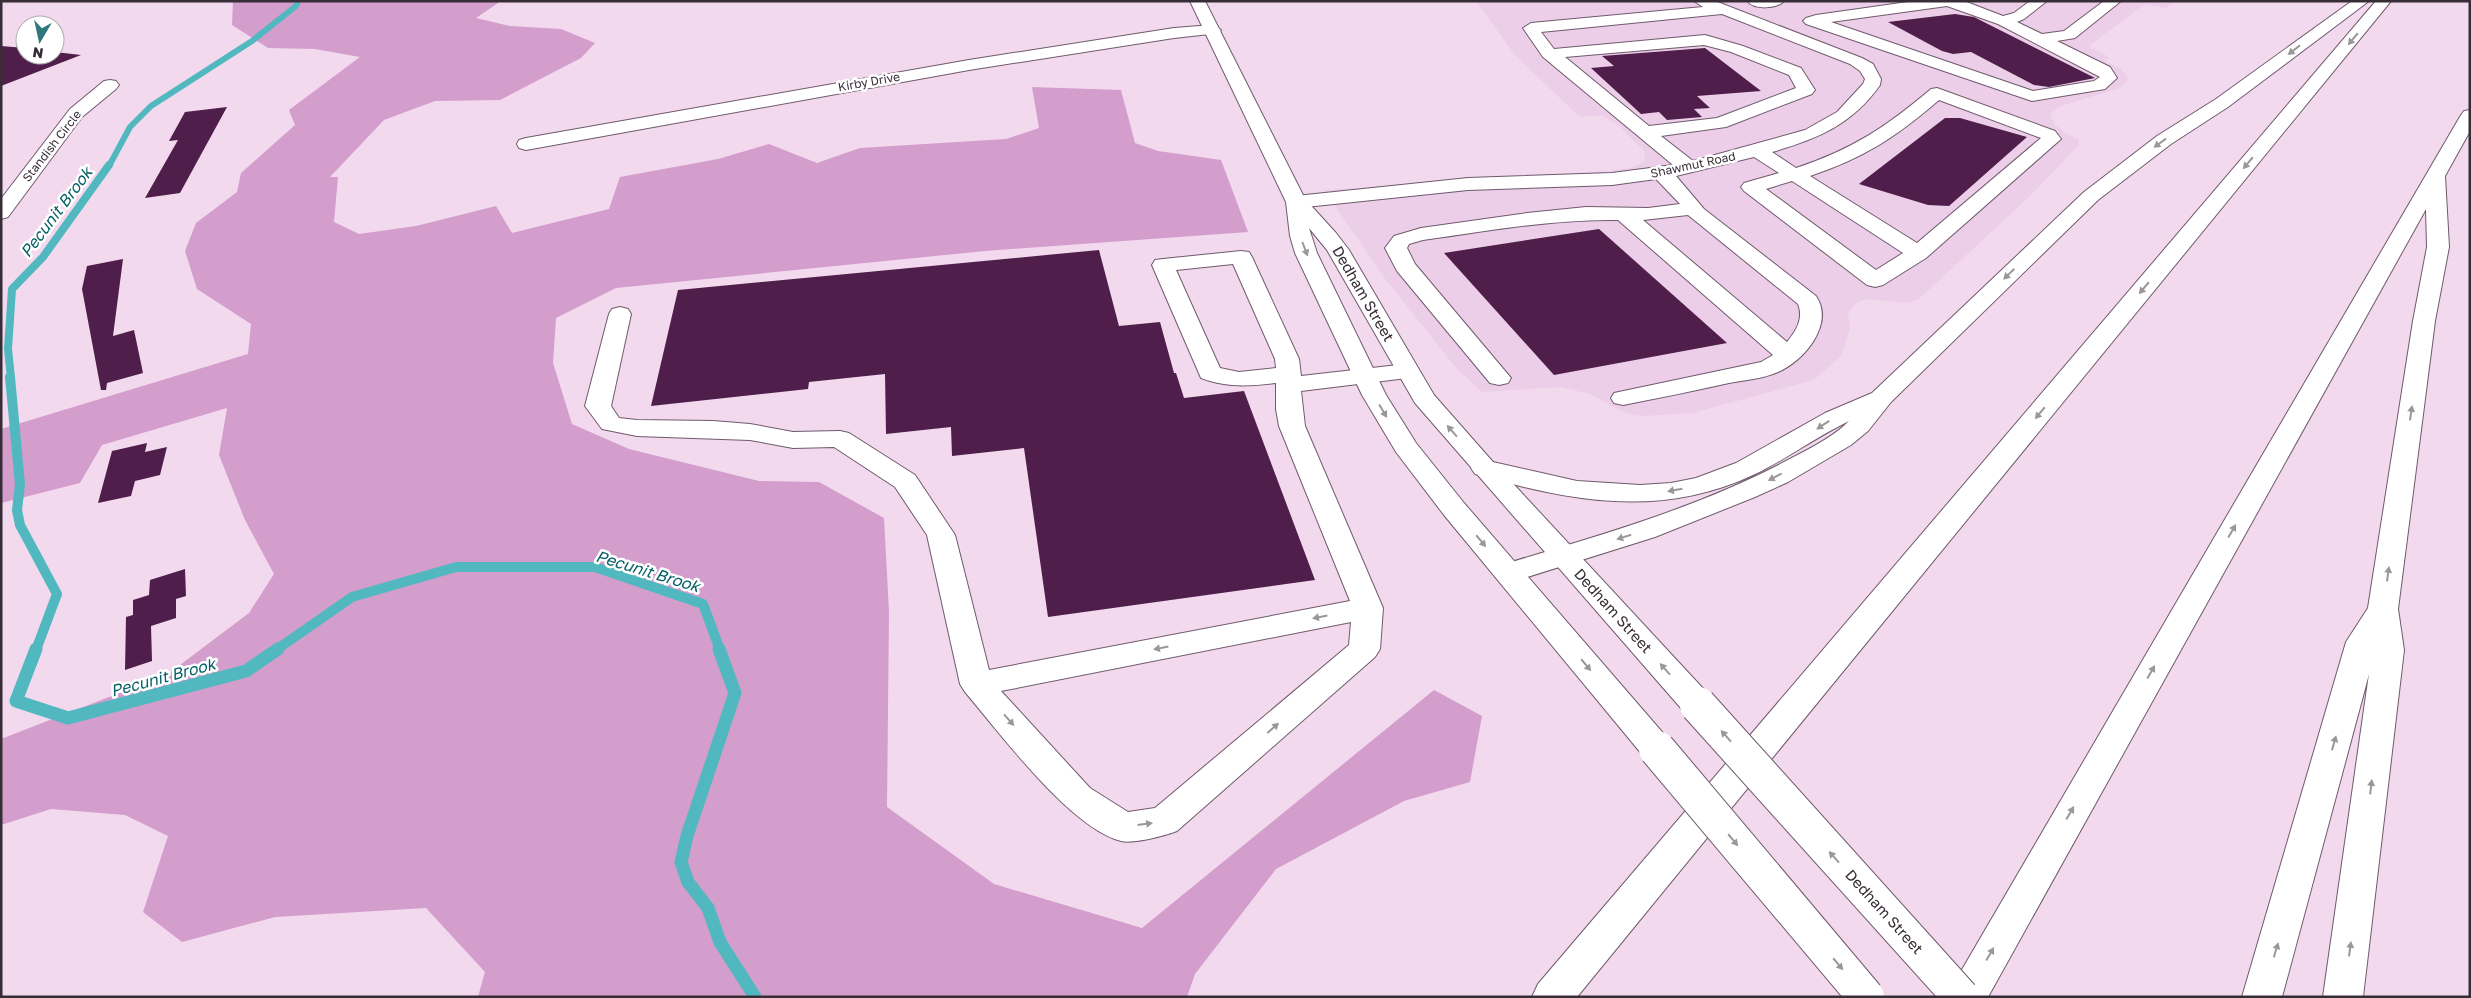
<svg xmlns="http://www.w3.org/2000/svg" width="2471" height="998" font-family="'Golos Text',sans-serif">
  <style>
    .built { fill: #edcee9 }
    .green { fill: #d39dcc }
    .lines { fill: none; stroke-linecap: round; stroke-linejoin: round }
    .stream-far3 { stroke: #51b8c0; stroke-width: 6 }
    .stream-far2 { stroke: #51b8c0; stroke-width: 8 }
    .stream-far1 { stroke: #51b8c0; stroke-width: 10 }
    .stream { stroke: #51b8c0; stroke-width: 13 }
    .building { fill: #4f1e4b }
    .minor-casing { stroke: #6f5a6c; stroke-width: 2 }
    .major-casing { stroke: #6f5a6c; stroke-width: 2 }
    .highway-casing { stroke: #6f5a6c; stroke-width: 2 }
    .minor { fill: #fff; fill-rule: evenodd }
    .major { fill: #fff; fill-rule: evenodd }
    .highway { fill: #fff; fill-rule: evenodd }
    .major-bridge-casing { stroke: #6f5a6c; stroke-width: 38; stroke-linecap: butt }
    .major-bridge { stroke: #fff; stroke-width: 36 }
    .oneway { fill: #9b969a }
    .labels { text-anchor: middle; stroke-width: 5; stroke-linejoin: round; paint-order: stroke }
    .far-street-label { font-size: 12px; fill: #372d36; stroke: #fff }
    .street-label { font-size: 15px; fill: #372d36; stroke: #fff }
    .water-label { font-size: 16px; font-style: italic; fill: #056167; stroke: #fff }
  </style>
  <rect width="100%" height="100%" fill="#f2d9ee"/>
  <!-- built -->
  <path class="built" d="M1476,1H2175L2167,8L2145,4L2089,46L2109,57L2105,61L2120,68L2129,78L2120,88L2061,106L2050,114L2055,125L2068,135L2079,139V145L2029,197L1919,299L1907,303L1867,299L1856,303L1848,314L1850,329L1841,356L1814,380L1693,413L1644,416L1627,414L1590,394L1560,387L1482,392L1457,369L1383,276L1324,190L1608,171L1633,167L1645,161L1644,151L1620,127L1602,115L1581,117L1570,108L1514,54Z"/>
  <!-- green -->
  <path class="green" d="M233,1H501L476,18L510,26L561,29L595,43L581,58L500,100L435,101L384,120L330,177H338L334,222L359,234L416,226L496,206L512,233L609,209L620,177L718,159L769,144L817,163L860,148L1006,139L1039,128L1032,87L1121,90L1135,143L1158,151L1221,160L1248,232L985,251L616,288L556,318L553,363L572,424L629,449L759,481L819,482L884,518L889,612L887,807L994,884L1142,928L1434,690L1482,716L1470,782L1404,801L1276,869L1195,974L1187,997H478L485,972L426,908L275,917L182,942L143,912L168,836L125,815L51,809L1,825V739L168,674L249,613L274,574L245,520L219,455L227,408L102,445L80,483L1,503V429L248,354L251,324L197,289L185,251L196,223L237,192L241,173L295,125L289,110L360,57L315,49L268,48L232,25Z"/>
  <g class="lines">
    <!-- stream-far3 -->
    <path class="stream-far3" d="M109,166L130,127L151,106L252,41L296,6L298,1"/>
    <!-- stream-far2 -->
    <path class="stream-far2" d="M11,378L8,349L12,289L43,257L109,165"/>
    <!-- stream-far1 -->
    <path class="stream-far1" d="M10,377L20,485L17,510L20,525L57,594L36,650
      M276,650L352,597L456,567H595L703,604L720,650"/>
    <!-- stream -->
    <path class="stream" d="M36,649L16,701L68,718L246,671L278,649
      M719,649L735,693L687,836L681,862L688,882L708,908L720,942L755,997"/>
  </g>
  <!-- building -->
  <path class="building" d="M1955,14L1974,17L2095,78L2049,87L2034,85L1971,52L1953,54L1942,51L1888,22Z
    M1,46L25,48V55H55V52L81,55L1,86Z
    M1705,48L1761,91L1697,96L1710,108L1694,109L1702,117L1667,120L1659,112L1641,114L1591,68L1614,66L1602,56Z
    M227,107L180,193L145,198L178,140L169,141L185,112Z
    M1945,118H1960L2027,137L1949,206L1928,205L1859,184Z
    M1599,229L1727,343L1554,375L1444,253Z
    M1099,250L1119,326L1160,322L1174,373H1176L1184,398L1244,391L1315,580L1048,617L1024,448L952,456L951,427L886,434L885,374L809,382L808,389L651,406L678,290Z
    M123,259L113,336L134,330L143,373L107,383L106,390H101L82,289L87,266Z
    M147,443L145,452L167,447L160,475L135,481L131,496L98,503L112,451Z
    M185,569L186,596L176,599V618L151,626L152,661L125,670L126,617L133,615V600L149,595L150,580Z"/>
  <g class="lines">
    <defs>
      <path id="minor" d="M1694,1H1715L1862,58L1873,64L1881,79L1880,85C1852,125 1817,139 1772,152L1796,168C1853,149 1886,127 1931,89L1937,88L2055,131L2061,139L1926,258L1883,285L1875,287L1867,285L1744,191L1741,187L1744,183L1779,173L1754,157L1676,176L1704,209L1816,296C1835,324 1804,361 1778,372C1763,379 1744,380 1729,383C1694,391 1658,398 1623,405L1614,403L1611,398L1614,393L1761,362L1773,355L1618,220C1553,219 1488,231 1423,240L1409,244L1407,248L1415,264L1511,378L1508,383L1499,385L1490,383L1397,271L1385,248L1394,236L1421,228L1527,213L1586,207L1648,208L1680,204L1656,179L1612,185L1468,190L1296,208L1289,206L1286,202L1289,198L1296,196L1468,178L1612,173L1673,165L1543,57L1523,28L1531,23L1703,7ZM1722,14L1850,64L1860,71L1865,79L1863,84L1837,112L1805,130L1693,161L1661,136L1726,127L1812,94L1815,90L1801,68L1743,46L1705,35L1554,49L1541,32ZM1704,45L1731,52L1789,75L1796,88L1717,118L1649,126L1565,57ZM1939,100L2041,138L1917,243L1810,176C1864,158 1896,137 1939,100ZM1792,181L1903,253L1876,270L1766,189ZM1688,215L1798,304C1804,319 1796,331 1787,342L1643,220Z
        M1747,1H1784C1777,9 1754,10 1747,1Z
        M1915,1H1964L2003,16L2014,13L2030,1H2047L2024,19L2017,22L2042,34L2064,31L2104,1H2121L2075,38L2057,41L2110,67L2117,78L2105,89L2032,101L1806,24L1803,21L1806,18L1816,15ZM1947,6L1998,24L2100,77L2094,81L2033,91L1831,22Z
        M1213,25L1221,30L1219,33L1174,38L969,70L526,150L519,148L517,144L519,140L526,138L969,60L1174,28Z
        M110,80L116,81L119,85L116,89L82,117L8,217L1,219V199L70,109L104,81Z
        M1241,251L1249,252L1252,257L1299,359L1301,376L1407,364L1416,366L1419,371L1416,376L1407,378L1301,391L1305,426L1383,608L1380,649L1375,657L1177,831C1164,836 1133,844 1121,841C1070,828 1000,733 965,692L960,684L927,535L895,487L834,447L793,448L750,440L637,436L602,429L585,406L609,314L612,309L620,307L628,309L631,314L611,406L619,418L637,420L713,421L750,424L793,432L840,431L849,433L915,475L955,535L989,670L1350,601L1279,426L1276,409V383C1250,386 1227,388 1201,378L1152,265L1155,260L1163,259ZM1233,264L1275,359L1276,368L1239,372L1220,368L1176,270ZM1351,622L1349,645L1155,808L1128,812L1090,788L1001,691Z"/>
      <path id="major" d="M1190,1H1205L1305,199L1336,233L1349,250L1434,395L1493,462L1710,696L1714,705L1710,714L1698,717L1686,714L1415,403L1327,250L1309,228L1317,253L1386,395L1416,443L1464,503L1669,740L1674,749L1669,758L1657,762L1645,758L1444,515L1396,452L1362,395L1295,253L1290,236L1286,202Z"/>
      <path id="highway" d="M2352,1H2369L2228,107L2171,144L2098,200L1891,402L1868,431L1851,445L1788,482L1755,497L1655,537L1518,580L1508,583L1498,580L1493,573L1498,566C1595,537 1695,509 1786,461C1807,450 1832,438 1849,421C1816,437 1787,459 1753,475C1659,519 1570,501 1475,474L1471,468L1475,462L1484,460L1577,481L1640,485L1671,483L1696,478L1736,463L1825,413L1872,393L2084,192L2157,136L2216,99Z
        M2376,1H2391L1577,997H1532L1538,984Z
        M2470,110V131L2445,176L2449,247L2435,321L2398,609L2404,650L2363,997H2323L2369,674L2282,997H2242L2346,642L2368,608L2413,321L2427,247L2426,209L1988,997H1946L2461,115L2464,111Z"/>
    </defs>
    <!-- minor casing -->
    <use href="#minor" class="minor-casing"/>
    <!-- major casing -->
    <use href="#major" class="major-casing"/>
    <!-- highway casing -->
    <use href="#highway" class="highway-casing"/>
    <!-- minor -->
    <use href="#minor" class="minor"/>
    <!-- major -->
    <use href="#major" class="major"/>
    <!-- highway -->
    <use href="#highway" class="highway"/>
    <defs>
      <path id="major-bridge" d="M1698,705L1961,997
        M1657,749L1866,997"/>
    </defs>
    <!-- major-bridge casing -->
    <use href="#major-bridge" class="major-bridge-casing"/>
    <!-- major-bridge -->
    <use href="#major-bridge" class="major-bridge"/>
  </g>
  <!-- one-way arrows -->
  <defs><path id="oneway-solid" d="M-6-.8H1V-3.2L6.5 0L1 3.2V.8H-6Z" transform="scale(1.25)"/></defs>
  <g class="oneway">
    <use href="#oneway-solid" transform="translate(2353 39) rotate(130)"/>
    <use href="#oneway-solid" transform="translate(2294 50) rotate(142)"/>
    <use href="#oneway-solid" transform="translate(2160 143) rotate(144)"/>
    <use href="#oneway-solid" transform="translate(2248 163) rotate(130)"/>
    <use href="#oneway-solid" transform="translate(1305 249) rotate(69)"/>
    <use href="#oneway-solid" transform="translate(2009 274) rotate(136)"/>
    <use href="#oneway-solid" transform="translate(2144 288) rotate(130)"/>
    <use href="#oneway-solid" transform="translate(1383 411) rotate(60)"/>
    <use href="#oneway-solid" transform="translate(2040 413) rotate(130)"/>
    <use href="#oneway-solid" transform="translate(2411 413) rotate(-82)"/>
    <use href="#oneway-solid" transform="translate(1823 425) rotate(147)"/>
    <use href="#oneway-solid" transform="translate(1452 431) rotate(-131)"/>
    <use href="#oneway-solid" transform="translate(1775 477) rotate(153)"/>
    <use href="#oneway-solid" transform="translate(1675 490) rotate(170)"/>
    <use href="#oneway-solid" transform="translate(2232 531) rotate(-60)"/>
    <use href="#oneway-solid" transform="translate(1624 537) rotate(163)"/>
    <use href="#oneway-solid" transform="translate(1481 541) rotate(50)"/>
    <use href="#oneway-solid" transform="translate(2388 574) rotate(-82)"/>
    <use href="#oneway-solid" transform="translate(1320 617) rotate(169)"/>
    <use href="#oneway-solid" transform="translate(1161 648) rotate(169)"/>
    <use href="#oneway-solid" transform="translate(1586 665) rotate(50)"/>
    <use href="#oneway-solid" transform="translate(1665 669) rotate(-132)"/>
    <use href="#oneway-solid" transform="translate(2151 672) rotate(-60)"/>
    <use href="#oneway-solid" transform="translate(1009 720) rotate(48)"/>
    <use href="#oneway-solid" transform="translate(1273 728) rotate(-41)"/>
    <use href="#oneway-solid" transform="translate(1726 736) rotate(-132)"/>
    <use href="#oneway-solid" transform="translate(2334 743) rotate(-74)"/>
    <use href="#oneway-solid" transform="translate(2371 787) rotate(-83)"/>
    <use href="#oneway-solid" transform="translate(2070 813) rotate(-60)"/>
    <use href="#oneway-solid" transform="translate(1145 824) rotate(-7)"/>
    <use href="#oneway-solid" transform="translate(1733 840) rotate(50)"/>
    <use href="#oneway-solid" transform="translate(1834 857) rotate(-132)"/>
    <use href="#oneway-solid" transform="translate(2350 949) rotate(-82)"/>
    <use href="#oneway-solid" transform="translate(2276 950) rotate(-73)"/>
    <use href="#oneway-solid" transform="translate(1990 954) rotate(-60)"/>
    <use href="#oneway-solid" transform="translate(1838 964) rotate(50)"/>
  </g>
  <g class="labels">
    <!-- far-street labels -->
    <g class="far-street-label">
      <text transform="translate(869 82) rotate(-10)" y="4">Kirby Drive</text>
      <text transform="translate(52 146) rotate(-52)" y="4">Standish Circle</text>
      <text transform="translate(1693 165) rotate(-12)" y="4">Shawmut Road</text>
    </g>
    <!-- street labels -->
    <g class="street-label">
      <text transform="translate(1363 294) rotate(60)" y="5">Dedham Street</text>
      <text transform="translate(1613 611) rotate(48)" y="5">Dedham Street</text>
      <text transform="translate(1884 912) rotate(48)" y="5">Dedham Street</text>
    </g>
    <!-- water labels -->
    <g class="water-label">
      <text transform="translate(56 212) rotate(-53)" y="6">Pecunit Brook</text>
      <text transform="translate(648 571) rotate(17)" y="6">Pecunit Brook</text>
      <text transform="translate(163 677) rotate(-15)" y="6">Pecunit Brook</text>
    </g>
  </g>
  <!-- border -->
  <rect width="2471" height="998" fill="none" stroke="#372d36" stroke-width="5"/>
  <!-- north arrow -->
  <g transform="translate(40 40) rotate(189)"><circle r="24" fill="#ffffff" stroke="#afabaf"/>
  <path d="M0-4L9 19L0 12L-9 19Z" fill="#2e787d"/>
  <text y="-8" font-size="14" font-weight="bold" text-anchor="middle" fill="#372d36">N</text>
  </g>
</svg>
